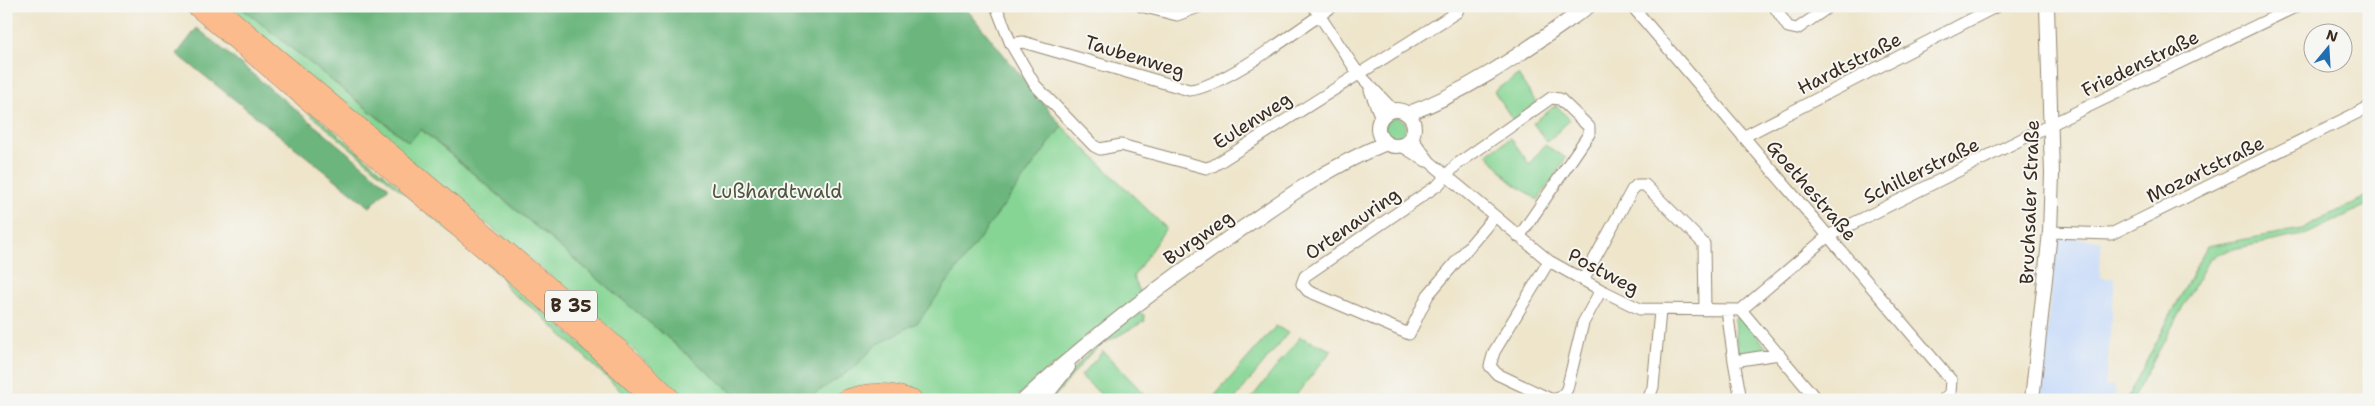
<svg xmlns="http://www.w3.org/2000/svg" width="2375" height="406" font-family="'Shantell Sans',sans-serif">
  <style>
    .built { fill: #c9dcf9 }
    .green { fill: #86d594; stroke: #608059 }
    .forest { fill: #6cb67e; stroke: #54704e }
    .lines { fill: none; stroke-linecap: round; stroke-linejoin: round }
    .minor-casing { stroke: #948874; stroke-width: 13 }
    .tertiary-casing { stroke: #948874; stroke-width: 16 }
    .trunk-casing { stroke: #948874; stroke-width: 19 }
    .minor { stroke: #fff; stroke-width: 11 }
    .tertiary { stroke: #fff; stroke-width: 14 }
    .trunk { stroke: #fbbb8d; stroke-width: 18 }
    .labels { text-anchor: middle; stroke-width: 4; stroke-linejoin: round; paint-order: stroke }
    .shield { fill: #f6f6f2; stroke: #73675e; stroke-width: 1 }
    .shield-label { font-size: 18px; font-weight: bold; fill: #3b2a1e }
    .street-label { font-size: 19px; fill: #3b2a1e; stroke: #f6f6f2 }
    .park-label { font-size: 19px; fill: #4e553c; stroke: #f6f6f2 }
  </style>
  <rect width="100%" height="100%" fill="#f6f6f2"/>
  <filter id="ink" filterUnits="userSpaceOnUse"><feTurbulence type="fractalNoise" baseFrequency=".02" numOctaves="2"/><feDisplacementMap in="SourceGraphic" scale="10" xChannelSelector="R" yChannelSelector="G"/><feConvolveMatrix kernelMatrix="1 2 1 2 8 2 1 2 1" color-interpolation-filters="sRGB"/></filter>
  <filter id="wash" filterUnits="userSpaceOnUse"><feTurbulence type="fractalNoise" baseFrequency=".0096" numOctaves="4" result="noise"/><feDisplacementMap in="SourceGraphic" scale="20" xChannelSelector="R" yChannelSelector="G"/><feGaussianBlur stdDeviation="1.12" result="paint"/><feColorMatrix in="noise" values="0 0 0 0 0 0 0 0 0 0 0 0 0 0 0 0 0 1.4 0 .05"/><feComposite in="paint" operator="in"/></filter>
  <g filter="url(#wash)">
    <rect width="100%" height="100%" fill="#eee5cb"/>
    <!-- built -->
    <path class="built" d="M2056,236L2101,241L2100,277L2115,279L2105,387L2114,386L2115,400H2041Z"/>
    <!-- green -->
    <path class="green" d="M182,6H187L440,221L645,400H630L541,315L507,289L502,278L483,260Z
      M223,6H239L408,142L420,129L741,400H685L588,307Z
      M1518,75L1537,104L1513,120L1494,91Z
      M1556,105L1570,120L1547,142L1533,123Z
      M1395,117L1404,121L1406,127L1403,136L1396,138L1389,136L1385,130L1386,122Z
      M1062,126L1166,228L1133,277L1141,294L1065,358L1039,376L1014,400H932L915,392L852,390L830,400H805L855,367L875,346L918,322Z
      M1511,138L1529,164L1545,145L1566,158L1538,200L1510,181L1487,154Z
      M2369,195V204L2307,234L2228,250L2209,259L2132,400H2126L2207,246L2302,229Z
      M1137,311L1144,315L1145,321L1101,345L1089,355L1052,400H1047L1085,356Z
      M1738,317L1743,318L1768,350L1766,352L1738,355L1734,319Z
      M1276,326L1288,333L1234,400H1211Z
      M1300,337L1332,350L1292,400H1250Z
      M1103,351L1150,400H1107L1081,376Z"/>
    <!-- forest -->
    <path class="forest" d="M239,6H964L1062,126L918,322L875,346L854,368L805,400H741L421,129L409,142Z
      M197,28L389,187L370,207L177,54Z"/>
  </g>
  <g filter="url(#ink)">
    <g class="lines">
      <defs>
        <path id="minor" d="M996,6L1011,44L1035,85L1094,146L1100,149L1121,145L1206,168L1213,166L1457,12L1459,6
          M1141,6L1177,15L1201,6
          M1313,6L1358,73L1393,110
          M1632,6L1951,380L1950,393L1943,400
          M1774,6L1788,27L1797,29L1830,6
          M1011,44L1023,42L1189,90C1222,88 1302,27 1333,6
          M1370,90L1381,118
          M1411,137L1430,162L1549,261L1601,290L1640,309L1741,310L1817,400
          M1743,137L1997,6
          M1400,145L1426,161
          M1495,216L1428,295L1409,334L1308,291L1302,284L1305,276L1438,185L1456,165L1551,98L1560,99L1589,127V134L1519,237
          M2050,232L2111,234L2369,107
          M1549,261L1494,352L1490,366L1497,374L1550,399C1560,400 1562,397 1567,389L1583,323L1601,290
          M1583,280L1632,190L1637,185H1645L1704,244L1705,310
          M1727,310L1734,361
          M1741,310L1828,236L2052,124L2297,6
          M1648,400L1653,387L1660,311
          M1741,400L1734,361L1779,354"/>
        <path id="tertiary" d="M1378 128a18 18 0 1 1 36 0a18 18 0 1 1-36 0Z
          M1407,114C1473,90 1531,46 1589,6
          M1024,400C1087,340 1158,287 1230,237C1279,202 1330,166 1386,143
          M1042,400L1068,367
          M2032,400L2050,232L2052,174L2047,6"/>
        <path id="trunk" d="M195,6L546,302L652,400
          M216,6L557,293L635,363L673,400
          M843,400C866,391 891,390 914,400"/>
      </defs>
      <!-- minor casing -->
      <use href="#minor" class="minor-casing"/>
      <!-- tertiary casing -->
      <use href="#tertiary" class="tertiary-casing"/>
      <!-- trunk casing -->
      <use href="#trunk" class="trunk-casing"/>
      <!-- minor -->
      <use href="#minor" class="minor"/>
      <!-- tertiary -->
      <use href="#tertiary" class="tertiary"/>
      <!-- trunk -->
      <use href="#trunk" class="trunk"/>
    </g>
  </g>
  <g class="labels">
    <!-- shield labels -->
    <rect class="shield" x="545" y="290.5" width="52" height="31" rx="4"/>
    <g class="shield-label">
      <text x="571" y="312">B 35</text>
    </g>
    <!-- street labels -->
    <g class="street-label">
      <text transform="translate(1135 56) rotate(17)" y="7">Taubenweg</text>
      <text transform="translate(1849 63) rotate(-27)" y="7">Hardtstraße</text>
      <text transform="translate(2140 63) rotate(-26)" y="7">Friedenstraße</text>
      <text transform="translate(1252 120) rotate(-33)" y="7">Eulenweg</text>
      <text transform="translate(2205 169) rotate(-26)" y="7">Mozartstraße</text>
      <text transform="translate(1921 170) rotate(-26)" y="7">Schillerstraße</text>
      <text transform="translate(1812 190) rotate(49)" y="7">Goethestraße</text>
      <text transform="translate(2029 202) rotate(-88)" y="7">Bruchsaler Straße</text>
      <text transform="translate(1352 223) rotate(-35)" y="7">Ortenauring</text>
      <text transform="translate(1198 237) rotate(-35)" y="7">Burgweg</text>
      <text transform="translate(1604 271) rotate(28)" y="7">Postweg</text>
    </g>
    <!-- park labels -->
    <g class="park-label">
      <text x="777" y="198">Lußhardtwald</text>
    </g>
  </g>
  <!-- margin -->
  <rect width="2375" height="406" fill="none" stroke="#f6f6f2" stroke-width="25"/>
  <!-- north arrow -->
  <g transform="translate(2328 48) rotate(18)"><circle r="24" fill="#f6f6f2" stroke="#aba49d"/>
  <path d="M0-4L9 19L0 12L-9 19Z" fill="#1f6fb2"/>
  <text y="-8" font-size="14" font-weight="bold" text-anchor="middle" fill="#3b2a1e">N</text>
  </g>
</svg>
